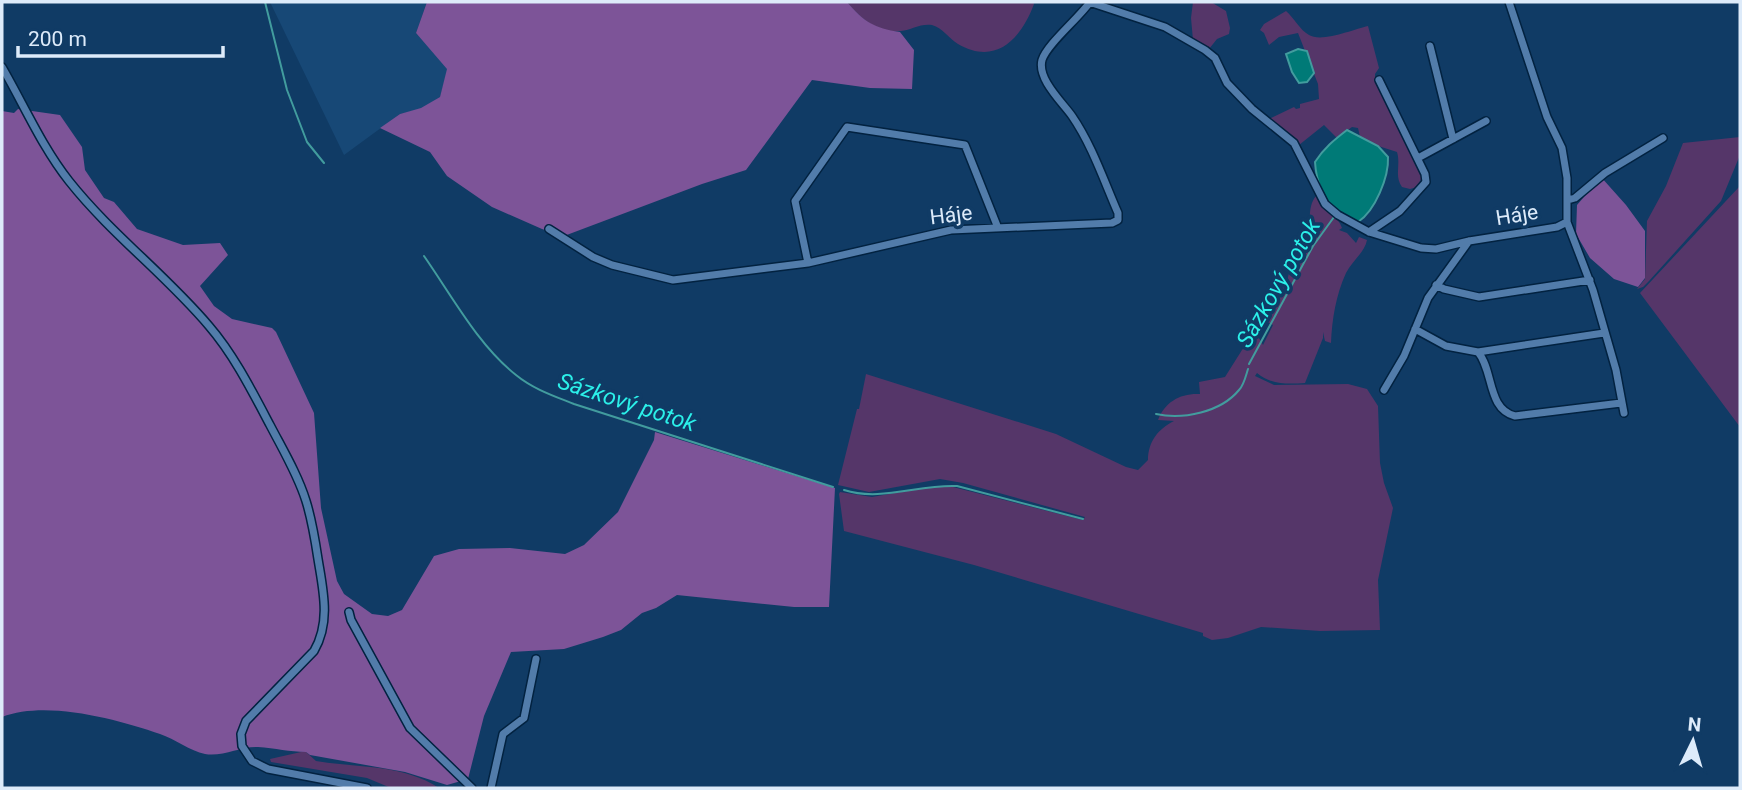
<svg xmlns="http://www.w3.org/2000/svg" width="1742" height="790" font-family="Roboto,sans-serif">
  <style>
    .built { fill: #174876 }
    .green { fill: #553669 }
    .forest { fill: #7d5498 }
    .water { fill: #007a77; stroke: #429c9e; stroke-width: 2 }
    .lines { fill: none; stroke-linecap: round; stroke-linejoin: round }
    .stream { stroke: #429c9e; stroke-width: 2 }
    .minor-casing { stroke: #022240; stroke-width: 10 }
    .minor { stroke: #527caa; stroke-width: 7 }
    .labels { text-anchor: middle; stroke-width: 7; stroke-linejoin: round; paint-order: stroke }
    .street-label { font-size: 21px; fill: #ddebfa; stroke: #103b65 }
    .water-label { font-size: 23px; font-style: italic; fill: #2bf0e9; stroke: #103b65 }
  </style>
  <rect width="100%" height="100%" fill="#103b65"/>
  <!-- built -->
  <path class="built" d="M270,2H427L416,33L448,69L440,97L421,109L400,114L344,155Z"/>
  <!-- green -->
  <path class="green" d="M847,2H1033L1034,4C1021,39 996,66 958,44C949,39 943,28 932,25C921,23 911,30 901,31C878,34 860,18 847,2Z
    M1193,2H1211L1226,11L1230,28L1229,34L1217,39L1209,49L1193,40L1191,18Z
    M1286,11C1294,18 1300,30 1309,35C1322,43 1354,29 1368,26L1379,68L1375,74V79L1390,104L1422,177L1417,187L1410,189L1402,187C1394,176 1401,165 1397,152L1369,143L1360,137L1358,128L1352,127L1337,138L1324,125L1299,145L1267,120L1294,107L1296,109L1300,108V104L1319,99L1318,84L1298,33L1279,37L1269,45L1264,33L1260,30L1264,24Z
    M1740,137V155L1721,201L1649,281L1643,287L1637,289L1645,279L1647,221L1666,186L1683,143Z
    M1739,187L1740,188V427L1640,293Z
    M1316,196C1323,207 1339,217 1342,228L1339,230L1347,233L1356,243L1359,237L1367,240C1365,252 1352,261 1346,273C1336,295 1332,319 1331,343L1325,341L1323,332V338L1305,383C1288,384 1271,385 1257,373L1255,376L1274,385L1348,384L1367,389L1378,406L1380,463L1384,483L1393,508L1378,580L1380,630L1320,631L1261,627L1228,638L1212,640L1203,636V633L974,565L844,531L839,494L840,492L872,497L929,487H953L1083,520L1085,517L963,483L940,479L869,492L838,485L857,409H859L866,374L1056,434L1126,467L1138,470L1148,460C1148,442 1158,429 1174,421L1158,420C1165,402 1180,393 1200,394L1199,382L1225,377L1242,350L1256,333L1263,345L1273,325L1262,319C1261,302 1274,291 1287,281L1293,257L1300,262C1303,255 1307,248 1308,241C1312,226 1306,208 1316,196Z
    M301,752H306L316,761C357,768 403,764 439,788H391L367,778L271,762L270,759Z"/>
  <!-- forest -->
  <path class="forest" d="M427,2H847C864,22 874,28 900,32L914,50L912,89L870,88L812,80L746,170L702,184L564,236L542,229L492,207L447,176L430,152L380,128L400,114L421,108L440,97L447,69L416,33Z
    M18,109L60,115L82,147L85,170L104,198L114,202L137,229L183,245L220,243L228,255L200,286L214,306L232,319L272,328L276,332L314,413L321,508L337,581L344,594L372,614L388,616L402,610L434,556L459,549L510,548L565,554L584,545L618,512L654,440L655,432L835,488L829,607H794L677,595L656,608L642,613L621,630L603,637L564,649L511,652L484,716L468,779L447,785L405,772L310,755L306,752C290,752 275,748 258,747C241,746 223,757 205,754C190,751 175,739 160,734C116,719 46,700 2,717V111L14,113Z
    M1601,177L1626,205L1645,231V278L1638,287L1614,279L1590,258L1576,234L1577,205Z"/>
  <!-- water -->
  <path class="water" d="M1298,49L1307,51L1314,73L1307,82L1299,83L1292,72L1286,54Z
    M1347,130L1378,146L1388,157C1389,177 1375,211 1358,222C1352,219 1343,217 1337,213C1323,201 1316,180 1315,162C1324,148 1334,140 1347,130Z"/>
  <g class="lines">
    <!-- stream -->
    <path class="stream" d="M265,2L287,90L307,142L324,163
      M424,256C452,296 478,345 516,375C533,389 554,396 574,404L833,487
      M1249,364L1313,246L1334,217
      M1156,414C1183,420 1221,412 1239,390C1244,385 1246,375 1248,369
      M844,490C881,502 919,484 957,486L1083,519"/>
    <defs>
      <path id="minor" d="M1089,2L1165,27L1205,50L1215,58L1227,83L1252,109L1294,143L1325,204L1338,215L1369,232L1421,248L1436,249L1469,241L1557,227L1567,222
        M1509,2L1547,117L1562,148L1567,178V222L1593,290L1616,370L1624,413
        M1430,46L1453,139
        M2,67C24,105 42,147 69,181C111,234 166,275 209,326C234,355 252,391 270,425C283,450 298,475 306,501C312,520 315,539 318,559C323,590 331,622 314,651L246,721L241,734L242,746L252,761L268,769L367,788
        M1418,158L1486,121
        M1568,200L1575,198L1605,173L1663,138
        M549,229L593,257L612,265L673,280L808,263L951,230L1112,223L1118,220V213C1104,181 1092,145 1072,116C1062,102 1037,79 1042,60C1047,44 1079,18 1090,2
        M1369,232L1400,211L1426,182L1425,174L1379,80
        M808,263L795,201L847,127L965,145L998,228
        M1436,285L1444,289L1479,297L1590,280
        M1415,329L1446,346L1478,352C1494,371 1487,409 1515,416L1621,403
        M1478,352L1604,333
        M1384,390L1404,356L1428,298L1469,241
        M349,612L351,620L410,728L472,788
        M491,788L503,734L524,718L536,659"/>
    </defs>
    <!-- minor casing -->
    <use href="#minor" class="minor-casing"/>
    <!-- minor -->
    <use href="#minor" class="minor"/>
  </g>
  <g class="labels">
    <!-- street labels -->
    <g class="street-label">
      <text transform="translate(951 215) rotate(-7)" y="7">Háje</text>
      <text transform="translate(1517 215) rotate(-9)" y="7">Háje</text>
    </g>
    <!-- water labels -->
    <g class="water-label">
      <text transform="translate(1278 283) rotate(-60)" y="8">Sázkový potok</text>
      <text transform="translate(627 402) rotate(18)" y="8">Sázkový potok</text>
    </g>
  </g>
  <!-- border -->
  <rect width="1742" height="790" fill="none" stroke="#ddebfa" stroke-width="7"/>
  <!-- north arrow -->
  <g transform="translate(1693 741) rotate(5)" stroke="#103b65" stroke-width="5" paint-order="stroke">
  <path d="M0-5L12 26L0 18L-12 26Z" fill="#ddebfa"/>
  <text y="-10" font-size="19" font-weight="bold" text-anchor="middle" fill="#ddebfa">N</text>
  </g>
  <!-- scale -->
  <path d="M18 46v10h205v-10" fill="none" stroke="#ddebfa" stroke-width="3.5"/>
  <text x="28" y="46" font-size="21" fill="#ddebfa" stroke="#103b65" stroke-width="5" paint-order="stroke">200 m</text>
</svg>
